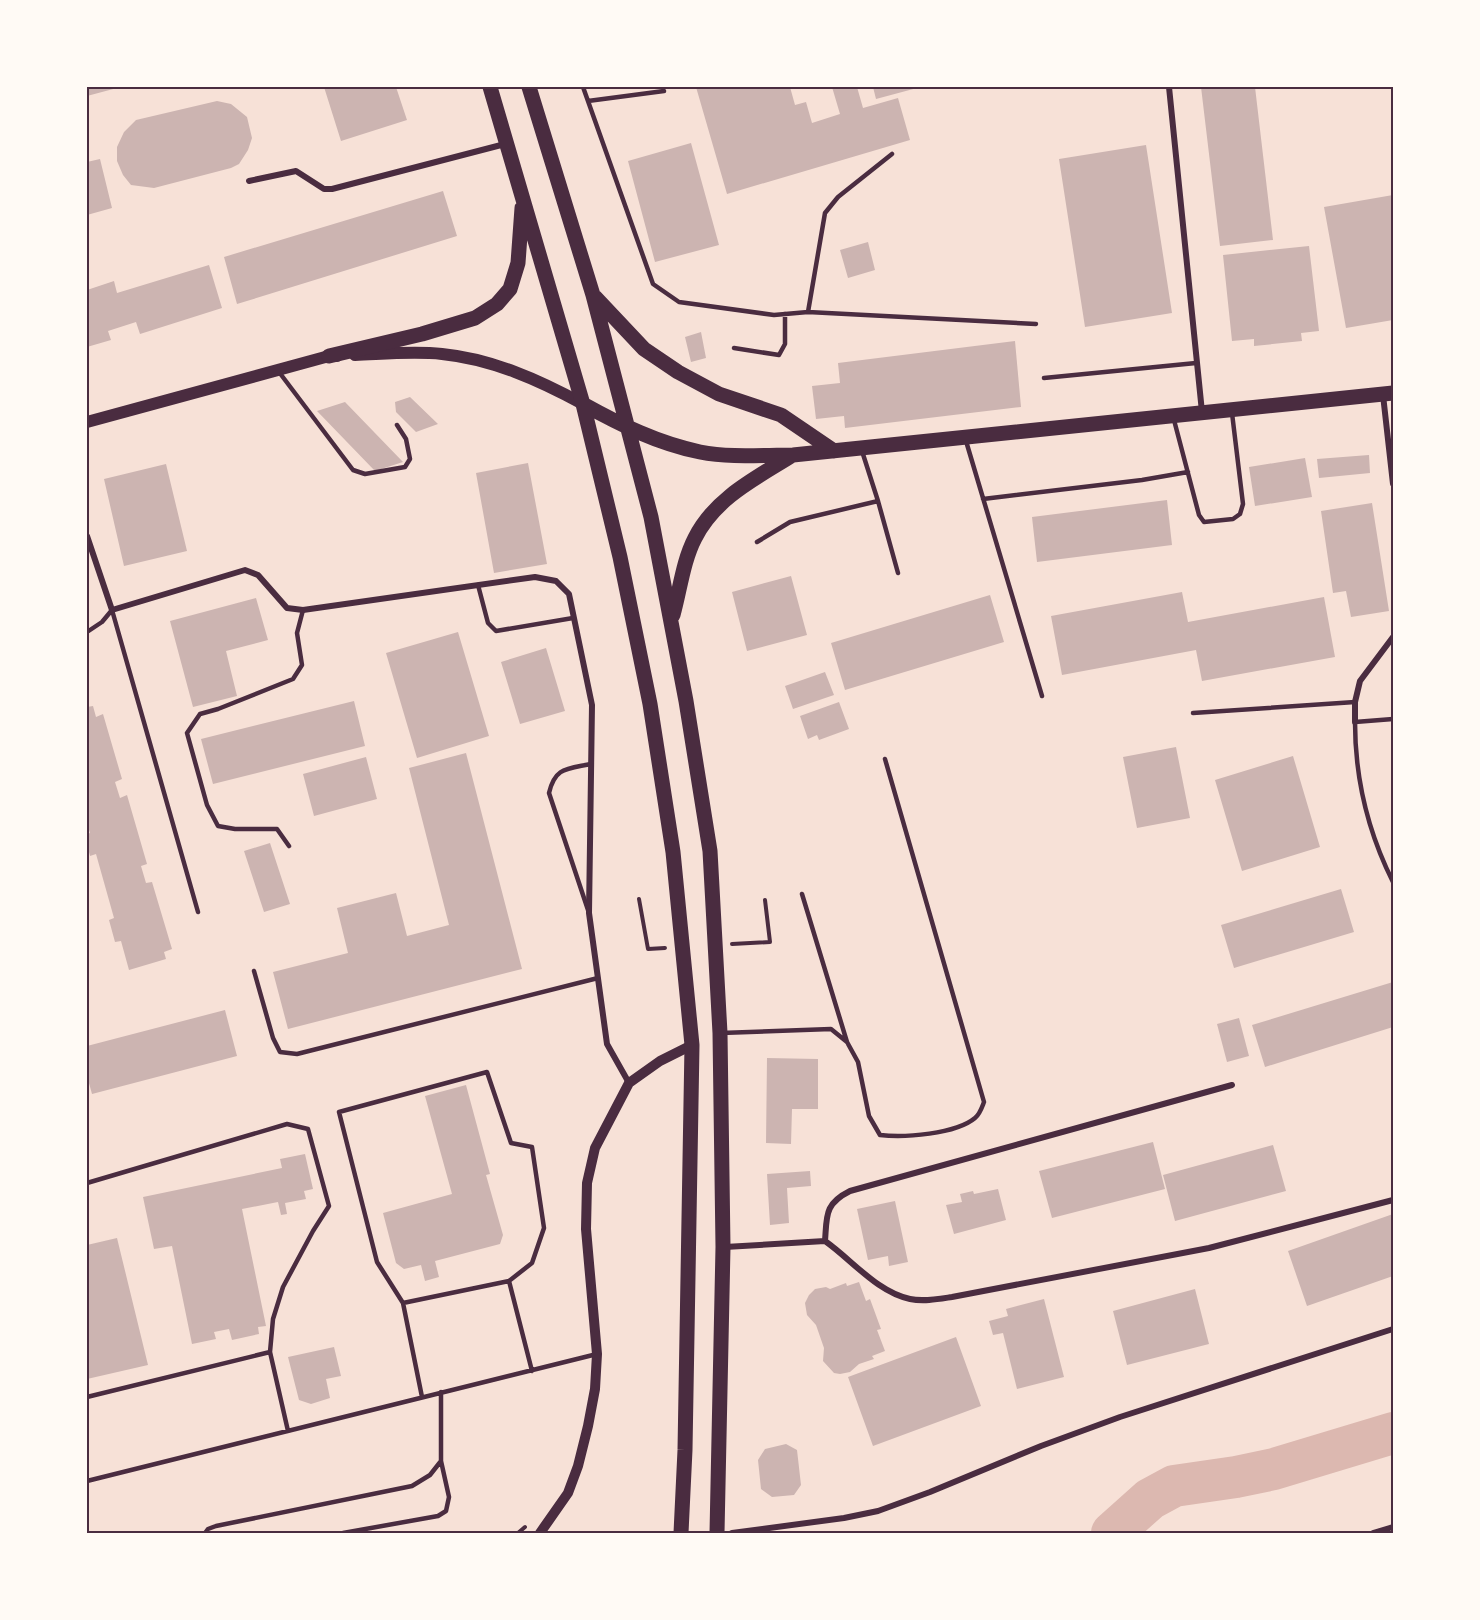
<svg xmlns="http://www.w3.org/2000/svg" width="1480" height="1620" font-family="Spectral,serif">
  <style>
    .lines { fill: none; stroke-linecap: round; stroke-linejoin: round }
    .river { stroke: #dcb8b0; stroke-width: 42 }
    .building { fill: #ccb4b1 }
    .path { stroke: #4a2c40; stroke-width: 4 }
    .service { stroke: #4a2c40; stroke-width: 4.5 }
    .minor { stroke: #4a2c40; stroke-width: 6 }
    .tertiary { stroke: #4a2c40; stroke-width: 10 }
    .secondary { stroke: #4a2c40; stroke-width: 12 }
    .primary { stroke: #4a2c40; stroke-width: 15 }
    .neatline { fill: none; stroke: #4a2c40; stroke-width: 2 }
  </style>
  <rect width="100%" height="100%" fill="#f7e1d7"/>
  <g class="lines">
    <!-- river -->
    <path class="river" d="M1112,1533L1150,1499L1174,1486L1236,1477L1274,1469L1393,1433"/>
  </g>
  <!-- building -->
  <path class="building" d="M87,87H117V88L87,96Z
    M324,87H396L407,120L341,141Z
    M696,87H790L795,105L806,102L812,123L840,114L832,87H857L863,108L898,98L910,140L727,194Z
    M873,87H916L917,88L876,99Z
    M1201,87H1255L1273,240L1220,246Z
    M217,101L231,104L247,117L252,138L248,150L239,164L231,168L154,188L131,185L123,175L117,161V147L124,132L136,120Z
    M691,143L719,245L655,262L628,161Z
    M1146,145L1172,313L1085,327L1059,159Z
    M100,159L112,208L87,215V162Z
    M443,191L457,236L237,304L224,257Z
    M1393,195V320L1346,328L1324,207Z
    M868,242L875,270L848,278L840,250Z
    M1309,246L1319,331L1301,333L1302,341L1254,346V339L1232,341L1223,255Z
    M209,265L222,308L140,334L136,322L108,331L111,340L87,347V290L114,281L117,293Z
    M701,332L706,358L691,362L685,337Z
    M1015,341L1021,407L845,428L844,416L816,419L812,386L840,383L838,363Z
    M410,397L438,424L416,432L396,412L395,402Z
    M345,402L403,462L375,471L317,411Z
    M1369,455L1370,473L1319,478L1317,459Z
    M1305,458L1312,497L1255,506L1249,467Z
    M528,463L547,564L494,573L476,473Z
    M166,464L187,551L124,566L104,479Z
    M1167,500L1172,545L1037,562L1032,517Z
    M1372,503L1389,611L1351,617L1346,591L1333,593L1321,511Z
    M791,576L807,635L747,651L732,592Z
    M1182,592L1188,622L1324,597L1335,657L1202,681L1196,650L1062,675L1051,616Z
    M990,595L1004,642L845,690L831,643Z
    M256,598L268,640L226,651L237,696L193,707L170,621Z
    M458,632L489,736L417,758L386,653Z
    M546,648L565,711L520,724L501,662Z
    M825,672L834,695L793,709L785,686Z
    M354,701L365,746L213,784L201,739Z
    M839,702L849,729L819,740L817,735L808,739L800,716Z
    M93,706L96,717L103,714L122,779L115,782L120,798L127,795L147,864L141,866L146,883L152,882L172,949L164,952L166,959L129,970L121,941L115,942L109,920L114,918L96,854L90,856L87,844V834L90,833L87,823V707Z
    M1176,747L1190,818L1137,828L1123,757Z
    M466,753L522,969L288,1029L273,972L348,953L337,908L396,893L407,936L449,925L409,768Z
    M1293,756L1320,847L1242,871L1215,780Z
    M366,757L377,799L314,816L303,774Z
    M270,843L290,904L264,912L244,851Z
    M1341,889L1354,932L1234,968L1221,925Z
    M1393,982V1027L1265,1067L1252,1025Z
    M225,1010L237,1056L92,1094L87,1076V1046Z
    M1239,1018L1249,1056L1227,1062L1217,1024Z
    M767,1058L818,1059V1109H792L791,1144L766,1143Z
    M466,1085L490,1174L486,1175L503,1235L500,1244L435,1261L439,1277L425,1281L421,1265L404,1269L396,1263L383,1213L452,1194L425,1096Z
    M1153,1142L1165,1189L1052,1218L1039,1171Z
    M1273,1145L1286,1191L1175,1221L1163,1175Z
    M305,1154L313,1189L304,1191L306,1199L285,1203L287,1214L281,1215L278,1202L242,1209L266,1326L258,1327L259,1334L232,1340L229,1329L214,1332L216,1339L192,1344L172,1246L154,1249L143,1197L282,1168L280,1159Z
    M810,1171L811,1186L787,1188L789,1223L770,1225L767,1174Z
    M998,1189L1006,1220L954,1234L946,1205L962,1202L960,1194L973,1191L974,1194Z
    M895,1201L908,1262L889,1266L888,1256L868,1260L857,1209Z
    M1393,1214V1276L1307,1306L1288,1251Z
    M117,1238L148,1365L87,1379V1245Z
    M859,1282L866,1301L870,1299L881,1329L877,1330L885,1351L872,1356L874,1359L859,1364L850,1372L840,1374L834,1373L823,1361L824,1348L816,1325L807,1315L805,1303L809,1295L815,1289L826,1287L830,1289L846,1283L847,1286Z
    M1195,1289L1209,1344L1127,1365L1113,1311Z
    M1044,1299L1064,1377L1017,1389L1003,1333L993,1335L989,1321L1008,1316L1006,1309Z
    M956,1337L981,1406L873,1446L848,1377Z
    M334,1347L341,1376L326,1379L330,1398L311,1404L299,1400L288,1357Z
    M786,1444L797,1450L801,1485L794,1495L772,1497L761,1489L758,1460L765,1449Z"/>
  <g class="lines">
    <!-- path -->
    <path class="path" d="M639,899L648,949L665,948
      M732,944L770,942L765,900
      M518,1533L525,1527"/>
    <!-- service -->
    <path class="service" d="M583,87L653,284L679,302L774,315L808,312L1036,324
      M588,101L664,91
      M808,312L825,213L838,197L892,154
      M734,348L779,355L785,344V314
      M279,372L353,470L365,474L405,467L410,459L406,439L397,425
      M1044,378L1196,363
      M1174,420L1199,515L1204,522L1233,519L1240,514L1243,504L1232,413
      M966,441L1042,696
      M983,499L1142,480L1188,472
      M878,501L898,573
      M757,542L790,522L878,501L862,451
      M478,585L488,623L496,631L573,618
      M112,610L198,912
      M87,632L102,622L112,610
      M1193,713L1355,702
      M1393,719L1355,722C1355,777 1368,832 1393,882
      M289,846L277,829H235L218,826L207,805L187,733L200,714L218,709L293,679L302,665L297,633L303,610
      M802,894L847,1042
      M588,910L549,793C555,767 567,769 591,764
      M254,971L273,1038L280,1052L297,1054L598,978
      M721,1033L831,1029L847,1042L858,1062L869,1116L880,1135C904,1138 956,1134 975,1118C980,1114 982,1107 984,1102L885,759
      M487,1072L511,1143L532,1147L544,1228L532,1263L509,1281L403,1303L377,1262L339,1112Z
      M87,1183L287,1124L308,1129L329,1206L313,1231L283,1287L273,1319L270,1352L288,1431
      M509,1281L532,1371
      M403,1303L422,1397
      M87,1397L270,1352
      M87,1481L597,1354
      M205,1533L208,1529L216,1526L412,1486L430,1475L441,1461V1392
      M343,1533L438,1516L446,1511L449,1497L441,1461"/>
    <!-- minor -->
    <path class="minor" d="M1169,87L1202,412
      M249,181L296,171L324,189H332L505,144
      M1383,395L1393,484
      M87,536L112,610L245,570L258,575L287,608L303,610L535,577L556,581L569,594L592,705L589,913L607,1044L629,1083
      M1355,722V702L1360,681L1393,637
      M825,1241C827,1216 824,1204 850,1191L1232,1085
      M725,1247L825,1241C852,1260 877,1292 910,1299C924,1302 939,1299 952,1297L1209,1248L1393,1200
      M732,1533L844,1518L878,1511L930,1492L1041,1446L1120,1417L1393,1329
      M1373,1533L1393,1527"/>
    <!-- tertiary -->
    <path class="tertiary" d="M540,1533L568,1493L578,1466L588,1426L595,1389L597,1354L586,1229L587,1183L595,1148L629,1083L660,1061L692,1045"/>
    <!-- secondary -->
    <path class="secondary" d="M355,355C383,354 413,351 442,354C492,359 539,380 583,404
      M87,422L329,356H337"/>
    <!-- primary -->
    <path class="primary" d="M490,87L583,404L620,557L650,704L673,852L692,1045L685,1450L681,1533
      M529,87L593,295L651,517L686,701L710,851L720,1033L723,1247L717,1533
      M595,297L644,349L678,372L719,394L781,415L834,451
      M329,356L422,334L475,318L497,304L510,289L518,263L522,208
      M583,404C621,425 657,443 700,452C730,458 762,455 793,455L1393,393
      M673,615C680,590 683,561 695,538C715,498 756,478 793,455"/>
  </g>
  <!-- border -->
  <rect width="1480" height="1620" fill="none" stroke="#fffaf5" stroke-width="177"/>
  <rect x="88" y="88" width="1304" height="1444" class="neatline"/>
</svg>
